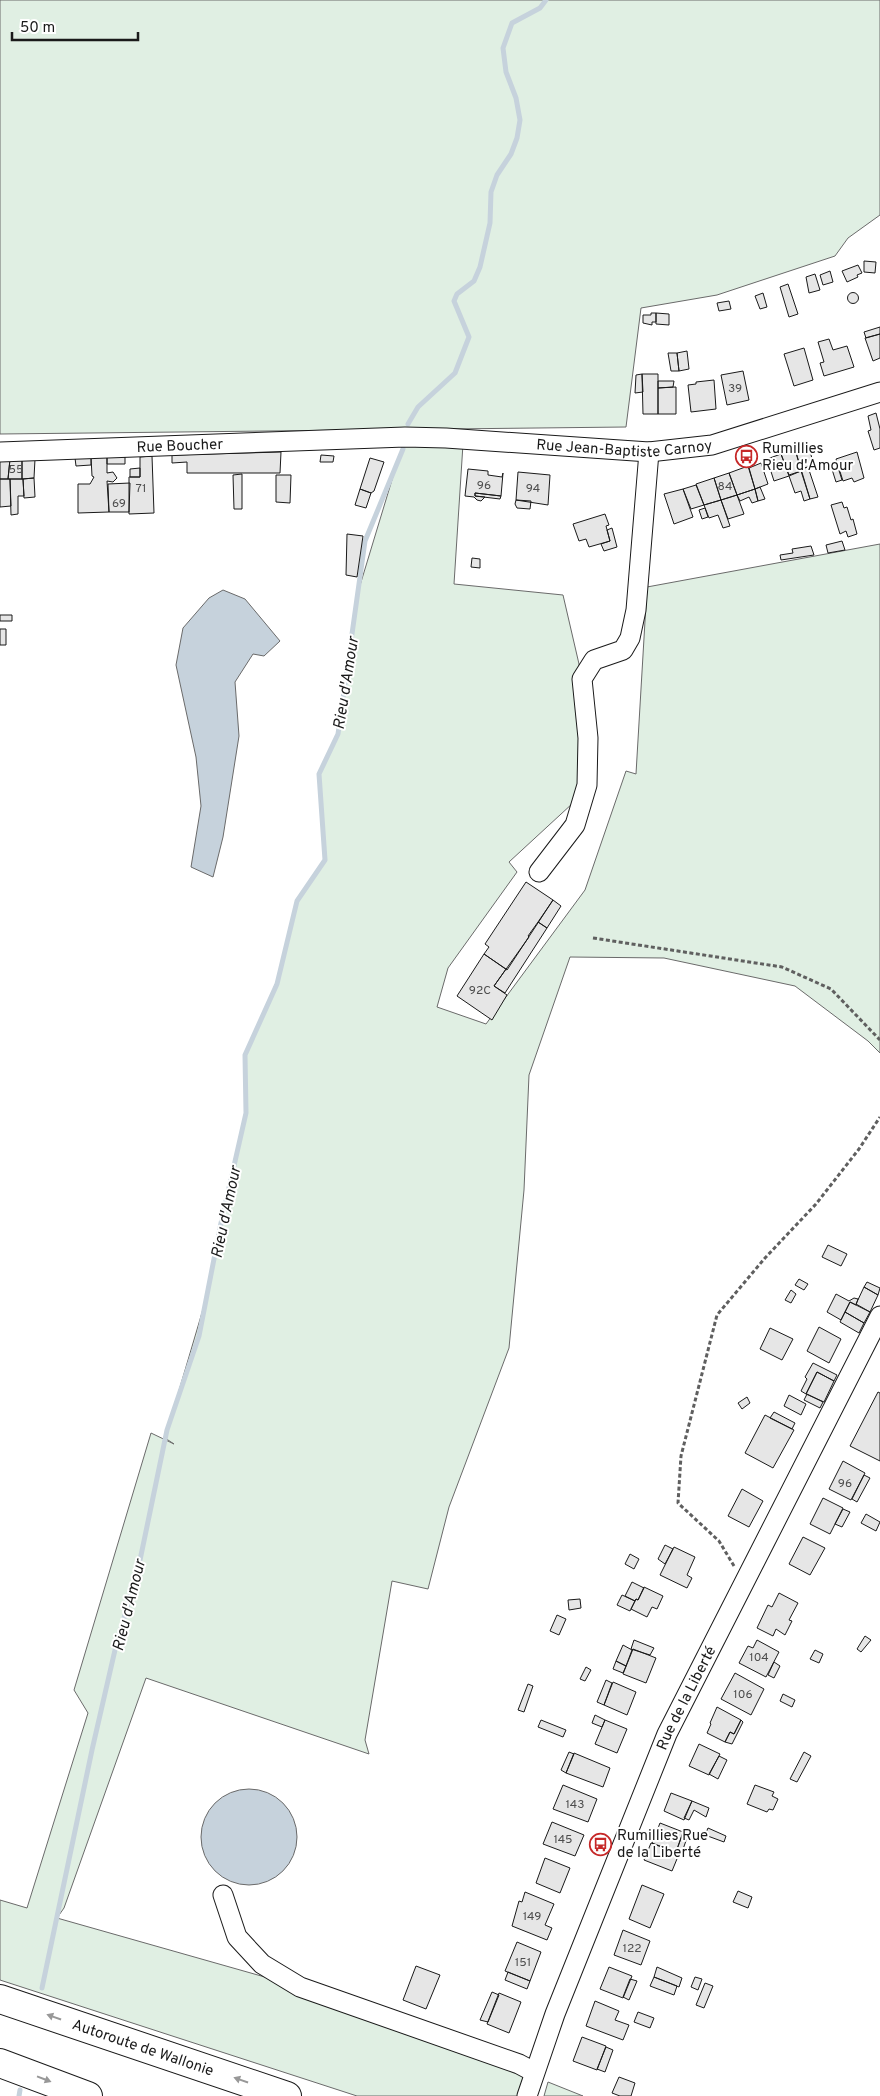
<svg xmlns="http://www.w3.org/2000/svg" width="880" height="2096" font-family="Overpass,sans-serif">
  <style>
    .green { fill: #e0efe3; stroke: #6a6a6a }
    .water { fill: #c6d2dc; stroke: #6a6a6a }
    .lines { fill: none; stroke-linecap: round; stroke-linejoin: round }
    .stream { stroke: #c6d2dc; stroke-width: 5 }
    .building { fill: #e6e6e6; stroke: #1a1a1a }
    .minor-casing { stroke: #1a1a1a; stroke-width: 21 }
    .highway-casing { stroke: #1a1a1a; stroke-width: 30 }
    .path { stroke: #5f5f5f; stroke-width: 3; stroke-dasharray: 4 2.5; stroke-linecap: butt }
    .minor { stroke: #fff; stroke-width: 19 }
    .highway { stroke: #fff; stroke-width: 28 }
    .oneway { fill: #989898 }
    .labels { text-anchor: middle; stroke-width: 4; stroke-linejoin: round; paint-order: stroke }
    .number-label { font-size: 12px; fill: #4d4d4d }
    .street-label { font-size: 15px; fill: #1a1a1a; stroke: #fff }
    .poi-label { font-size: 15px; fill: #1a1a1a; stroke: #fff; text-anchor: start }
    .water-label { font-size: 16px; font-style: italic; fill: #1a1a1a; stroke: #fff }
  </style>
  <rect width="100%" height="100%" fill="#fff"/>
  <!-- green -->
  <path class="green" d="M0,0H880V215L848,238L835,256L717,295L641,308L626,427L0,434Z
    M405,437L463,444L454,584L563,595L579,664L586,791L509,862L517,872L448,968L437,1007L486,1024L585,890L626,771L636,774L647,587L880,544V1053L868,1041L795,986L664,958L570,957L529,1075L524,1190L509,1348L449,1507L428,1589L392,1581L365,1740L369,1754L146,1678L64,1908L57,1918L300,1987L525,2075L521,2096H357L0,1980V1900L27,1908L88,1713L74,1690L151,1433L174,1444L165,1438L206,1299L246,1113L245,1055L278,978L297,901L325,860L319,774L338,734L358,592Z
    M548,2082L583,2096H544Z"/>
  <!-- water -->
  <path class="water" d="M223,590L245,599L280,641L264,656L253,654L235,682L239,736L223,837L213,877L191,867L201,806L196,757L176,665L183,628L209,598Z
    M201 1837a48 48 0 1 1 96 0a48 48 0 1 1-96 0Z"/>
  <g class="lines">
    <!-- stream -->
    <path class="stream" d="M408,424L418,407L455,373L469,337L454,301L457,294L474,281L480,267L490,223L491,192L497,175L511,154L517,138L520,120L516,98L506,72L503,48L512,23L540,8L546,0
      M42,1988L92,1750L115,1650L139,1565L167,1430L199,1336L221,1223L246,1113L245,1055L277,984L297,901L325,860L319,774L338,734L365,541L403,449
      M19,2096L20,2090"/>
  </g>
  <!-- building -->
  <path class="building" d="M864,261L876,262L875,273L864,272Z
    M858,265L862,273L857,275L858,277L847,282L842,271Z
    M830,271L833,282L823,285L820,275Z
    M815,274L820,290L809,293L806,277Z
    M788,284L798,314L789,317L780,287Z
    M847.5 298a5.5 5.5 0 1 1 11 0a5.5 5.5 0 1 1-11 0Z
    M763,293L767,307L760,309L755,296Z
    M729,301L731,309L719,311L717,303Z
    M651,313H656V322H652V325L643,323V315H651Z
    M656,313L669,314V325L656,324Z
    M880,327V334L866,338L864,332Z
    M880,334V358L873,361L865,338Z
    M829,339L833,350L847,346L854,367L824,376L820,363L824,362L818,342Z
    M804,348L813,380L794,386L784,354Z
    M687,351L689,369L679,371L677,353Z
    M668,353H677L679,371H671Z
    M743,371L749,400L727,405L721,375Z
    M642,374H658V414H643Z
    M642,374L643,392L635,393L636,375Z
    M714,380L716,409L691,412L688,385L696,384V382Z
    M658,381H674L673,387L658,388Z
    M676,387V414H658V388Z
    M876,413L880,429V448L874,450L868,431L871,430L868,416Z
    M808,445L814,465L801,469L795,449Z
    M795,449L801,471L789,475L781,454Z
    M281,452L280,473H187V462L172,463V455Z
    M857,452L864,478L854,482L852,478L843,481L836,459Z
    M781,454L789,476L774,481L767,459Z
    M321,455L334,456L333,462H320Z
    M107,456L125,457V464H107Z
    M107,456V473L113,472L117,478L113,482L107,481L109,512L78,513V484H90L94,477L92,476L91,457Z
    M152,456L154,513L129,514V477H140V457Z
    M91,457V465L76,466L75,458Z
    M370,458L384,462L374,491L371,493L360,489Z
    M10,459L8,479H0V460Z
    M10,459H22V479H8Z
    M22,459H35L34,478L22,479Z
    M836,461L842,480L836,482L830,463Z
    M761,463L768,484L755,489L749,468Z
    M748,466L755,489L737,495L729,473Z
    M808,467L818,497L810,499L801,469Z
    M140,468V477H130V469Z
    M468,469L488,471V475L502,477L503,473L501,496L475,493V496L485,497L481,501L477,500L474,497L465,496Z
    M801,471L810,499L804,501L801,491L795,493L789,476Z
    M518,472L550,475L548,505L516,500Z
    M729,473L737,495L721,500L714,478Z
    M242,474V509H234L233,475Z
    M276,475H291L290,503L276,502Z
    M34,478L35,497L24,498L23,479Z
    M714,478L721,500L704,505L696,484Z
    M0,479H10L11,506L0,507Z
    M10,479H23L24,496H18V514L11,515Z
    M130,483L129,512H109L108,484Z
    M696,485L704,505L691,509L683,489Z
    M760,487L765,499L758,501L755,489Z
    M360,489L371,493L366,508L355,505Z
    M683,489L693,517L674,524L664,494Z
    M755,489L758,501L752,503L749,497L740,501L737,495Z
    M475,493L501,496L500,499L475,496Z
    M737,495L744,514L728,519L721,500Z
    M516,500L531,501L530,509L517,508L515,504Z
    M721,500L730,526L723,528L718,515L709,518L704,505Z
    M842,502L844,508L847,507L851,520L853,519L857,534L848,537L846,531L840,534L831,505Z
    M705,508L708,517L702,519L699,510Z
    M605,514L609,525L606,526L610,541L589,547L586,539L579,541L573,524Z
    M612,528L617,547L604,551L601,544L610,541L607,530Z
    M347,534L363,536L357,577L346,575Z
    M842,541L845,550L828,553L826,545Z
    M811,546L814,555L781,560L780,555L793,553L792,549Z
    M472,558L480,559V568L471,567Z
    M0,615H12V621H0Z
    M0,629H6V645H0Z
    M526,882L553,900L507,970L484,954L489,947L485,944Z
    M553,900L561,906L547,928L538,922Z
    M538,922L547,928L505,993L494,986L529,937L528,936Z
    M484,954L506,969L494,986L507,995L492,1020L457,996Z
    M828,1245L847,1254L841,1266L822,1257Z
    M799,1279L808,1284L804,1290L795,1285Z
    M867,1282L880,1288L878,1295L864,1287Z
    M864,1287L878,1295L870,1312L856,1304Z
    M791,1290L796,1294L791,1303L785,1300Z
    M836,1294L849,1301L854,1298L858,1299L856,1305L850,1302L841,1320L827,1312Z
    M850,1302L870,1312L864,1323L845,1312Z
    M845,1312L864,1323L859,1333L840,1322Z
    M819,1327L841,1339L829,1363L807,1351Z
    M770,1328L793,1339L782,1360L760,1349Z
    M813,1363L837,1375L834,1381L817,1372L806,1394L801,1391L807,1379L805,1377Z
    M817,1372L834,1381L824,1402L806,1394Z
    M878,1392L880,1393V1461L850,1446Z
    M807,1394L823,1402L820,1408L804,1400Z
    M789,1395L806,1404L801,1415L784,1406Z
    M747,1397L750,1403L742,1409L738,1403Z
    M774,1412L795,1423L792,1429L770,1418Z
    M765,1415L794,1430L773,1468L745,1453Z
    M843,1461L865,1473L851,1500L829,1489Z
    M864,1475L870,1478L857,1502L852,1499Z
    M742,1489L763,1501L749,1527L728,1516Z
    M823,1498L843,1508L830,1534L810,1524Z
    M843,1509L850,1512L842,1527L835,1524Z
    M866,1514L880,1522L876,1531L861,1523Z
    M803,1537L825,1548L810,1575L789,1564Z
    M665,1545L673,1549L665,1564L658,1559Z
    M674,1547L695,1557L687,1575L692,1578L687,1588L660,1575Z
    M630,1554L639,1559L634,1569L625,1564Z
    M632,1582L644,1588L638,1600L636,1599L635,1601L625,1596Z
    M644,1587L663,1596L657,1609L652,1607L647,1617L631,1609L636,1599L638,1600Z
    M779,1593L798,1603L789,1620L792,1621L785,1635L776,1629L773,1636L757,1628L768,1605L772,1607Z
    M622,1595L635,1601L630,1611L617,1605Z
    M580,1599L581,1608L569,1610L568,1600Z
    M557,1615L566,1619L559,1635L550,1631Z
    M865,1636L871,1640L861,1652L857,1649Z
    M634,1640L654,1648L650,1655L631,1649Z
    M757,1640L779,1652L766,1677L739,1663L748,1646L753,1648Z
    M623,1645L632,1650L626,1666L616,1661Z
    M633,1649L656,1658L646,1683L623,1674Z
    M815,1650L823,1654L819,1663L810,1659Z
    M616,1661L626,1666L623,1673L613,1669Z
    M774,1662L780,1666L774,1678L768,1675Z
    M586,1667L591,1670L585,1681L580,1679Z
    M735,1673L764,1689L751,1715L721,1699Z
    M606,1680L612,1683L604,1705L597,1702Z
    M613,1682L636,1692L627,1715L604,1705Z
    M528,1684L533,1686L524,1712L518,1710Z
    M783,1694L795,1700L792,1707L780,1701Z
    M717,1707L741,1720L734,1734L730,1732L725,1742L707,1733L711,1724L710,1723Z
    M595,1715L605,1720L602,1727L592,1723Z
    M541,1720L566,1730L563,1737L538,1727Z
    M605,1720L627,1729L617,1753L595,1744Z
    M741,1720L743,1722L732,1744L725,1742L730,1732L734,1734Z
    M699,1744L720,1754L709,1775L689,1766Z
    M569,1752L574,1754L566,1773L561,1770Z
    M804,1752L811,1756L797,1782L790,1779Z
    M574,1753L610,1768L603,1787L566,1773Z
    M719,1756L727,1760L718,1779L709,1774Z
    M563,1785L597,1799L588,1822L553,1809Z
    M755,1785L774,1792L772,1796L778,1799L773,1810L769,1809L767,1812L747,1804Z
    M671,1793L692,1801L684,1820L664,1811Z
    M692,1801L709,1808L706,1817L694,1810L689,1820L684,1818Z
    M552,1822L584,1835L575,1856L543,1844Z
    M660,1823L683,1832L676,1852L652,1843Z
    M708,1828L726,1836L724,1842L705,1835Z
    M683,1833L688,1835L681,1855L676,1852Z
    M651,1843L679,1854L672,1871L644,1860Z
    M545,1858L570,1868L560,1893L536,1883Z
    M642,1885L664,1894L650,1928L629,1919Z
    M738,1891L752,1897L748,1908L733,1902Z
    M525,1892L554,1904L545,1925L552,1928L547,1940L512,1926L519,1901L522,1902Z
    M623,1930L650,1941L641,1965L614,1955Z
    M517,1942L541,1952L530,1981L505,1971Z
    M416,1966L440,1975L426,2009L403,2000Z
    M609,1967L632,1976L623,1998L600,1989Z
    M657,1967L682,1978L679,1987L654,1977Z
    M508,1972L530,1981L527,1989L505,1980Z
    M654,1977L677,1986L674,1995L650,1986Z
    M695,1977L702,1979L698,1990L691,1987Z
    M630,1979L637,1981L629,2000L623,1997Z
    M705,1983L713,1986L704,2008L696,2005Z
    M492,1992L499,1995L488,2022L480,2020Z
    M499,1993L521,2002L509,2033L487,2024Z
    M595,2001L619,2011L615,2020L629,2025L623,2040L586,2026Z
    M638,2012L654,2018L650,2028L634,2022Z
    M582,2037L606,2046L597,2070L573,2061Z
    M606,2047L613,2050L605,2072L597,2069Z
    M619,2077L635,2083L631,2096H620L612,2093Z"/>
  <g class="lines">
    <defs>
      <g id="minor">
        <path id="s1" d="M0,452L405,437L446,438L649,452L712,445L880,392"/>
        <path d="M539,872L575,825L587,785L588,738L582,679L594,660L623,650L630,638L636,610L649,452"/>
        <path d="M223,1895L237,1937L262,1964L300,1987L519,2064L534,2072"/>
        <path id="s2" d="M527,2096L555,2014L667,1734L880,1316"/>
      </g>
      <g id="highway">
        <path id="s3" d="M0,1999L287,2096"/>
        <path d="M0,2063L88,2096"/>
      </g>
    </defs>
    <!-- minor casing -->
    <use href="#minor" class="minor-casing"/>
    <!-- highway casing -->
    <use href="#highway" class="highway-casing"/>
    <!-- path -->
    <path class="path" d="M593,938L782,967L831,989L880,1040
      M734,1566L719,1541L678,1503L681,1456L717,1315L765,1258L816,1204L859,1149L880,1117"/>
    <!-- minor -->
    <use href="#minor" class="minor"/>
    <!-- highway -->
    <use href="#highway" class="highway"/>
  </g>
  <!-- one-way arrows -->
  <defs><path id="oneway-solid" d="M-6-.8H1V-3.2L6.5 0L1 3.2V.8H-6Z" transform="scale(1.25)"/></defs>
  <g class="oneway">
    <use href="#oneway-solid" transform="translate(54 2017) rotate(-161)"/>
    <use href="#oneway-solid" transform="translate(44 2079) rotate(21)"/>
    <use href="#oneway-solid" transform="translate(241 2080) rotate(-161)"/>
  </g>
  <!-- icons -->
  <defs>
    <symbol id="bus-ring" viewBox="-11 -11 22 22"><circle r="9.5" fill="#fff" stroke="#c62828" stroke-width="1.5"/><path d="M-5-6H5V4H4V6H2V4H-2V6H-4V4H-5ZM-3.5-4V0h7V-4ZM-3.5 1.2v1.5H-2V1.2ZM2 1.2v1.5H3.5V1.2Z" fill="#c62828"/></symbol>
  </defs>
  <g fill-rule="evenodd">
    <use href="#bus-ring" x="734" y="444" width="25" height="25"/>
    <use href="#bus-ring" x="588" y="1832" width="25" height="25"/>
  </g>
  <g class="labels">
    <!-- number labels -->
    <g class="number-label">
      <text x="735" y="392">39</text>
      <text x="16" y="473">55</text>
      <text x="484" y="489">96</text>
      <text x="725" y="490">84</text>
      <text x="141" y="492">71</text>
      <text x="533" y="492">94</text>
      <text x="119" y="507">69</text>
      <text x="480" y="994">92C</text>
      <text x="845" y="1487">96</text>
      <text x="759" y="1661">104</text>
      <text x="743" y="1698">106</text>
      <text x="575" y="1808">143</text>
      <text x="563" y="1843">145</text>
      <text x="532" y="1920">149</text>
      <text x="632" y="1952">122</text>
      <text x="523" y="1966">151</text>
    </g>
    <!-- street labels -->
    <g class="street-label">
      <text dy="5" stroke="none"><textPath href="#s1" startOffset="625">Rue Jean-Baptiste Carnoy</textPath></text>
      <text dy="5" stroke="none"><textPath href="#s1" startOffset="180">Rue Boucher</textPath></text>
      <text dy="5" stroke="none"><textPath href="#s2" startOffset="429">Rue de la Liberté</textPath></text>
      <text dy="5" stroke="none"><textPath href="#s3" startOffset="151">Autoroute de Wallonie</textPath></text>
    </g>
    <!-- poi labels -->
    <g class="poi-label">
      <text x="762" y="453">Rumillies<tspan x="762" dy="17">Rieu d'Amour</tspan></text>
      <text x="617" y="1840">Rumillies Rue<tspan x="617" dy="17">de la Liberté</tspan></text>
    </g>
    <!-- water labels -->
    <g class="water-label">
      <text transform="translate(345 683) rotate(-81)" y="6">Rieu d'Amour</text>
      <text transform="translate(225 1212) rotate(-78)" y="6">Rieu d'Amour</text>
      <text transform="translate(128 1605) rotate(-76)" y="6">Rieu d'Amour</text>
    </g>
  </g>
  <!-- scale -->
  <path d="M12 32v8h126v-8" fill="none" stroke="#1a1a1a" stroke-width="2.5"/>
  <text x="20" y="32" font-size="15" fill="#1a1a1a" stroke="#ffffff" stroke-width="4" paint-order="stroke">50 m</text>
</svg>
